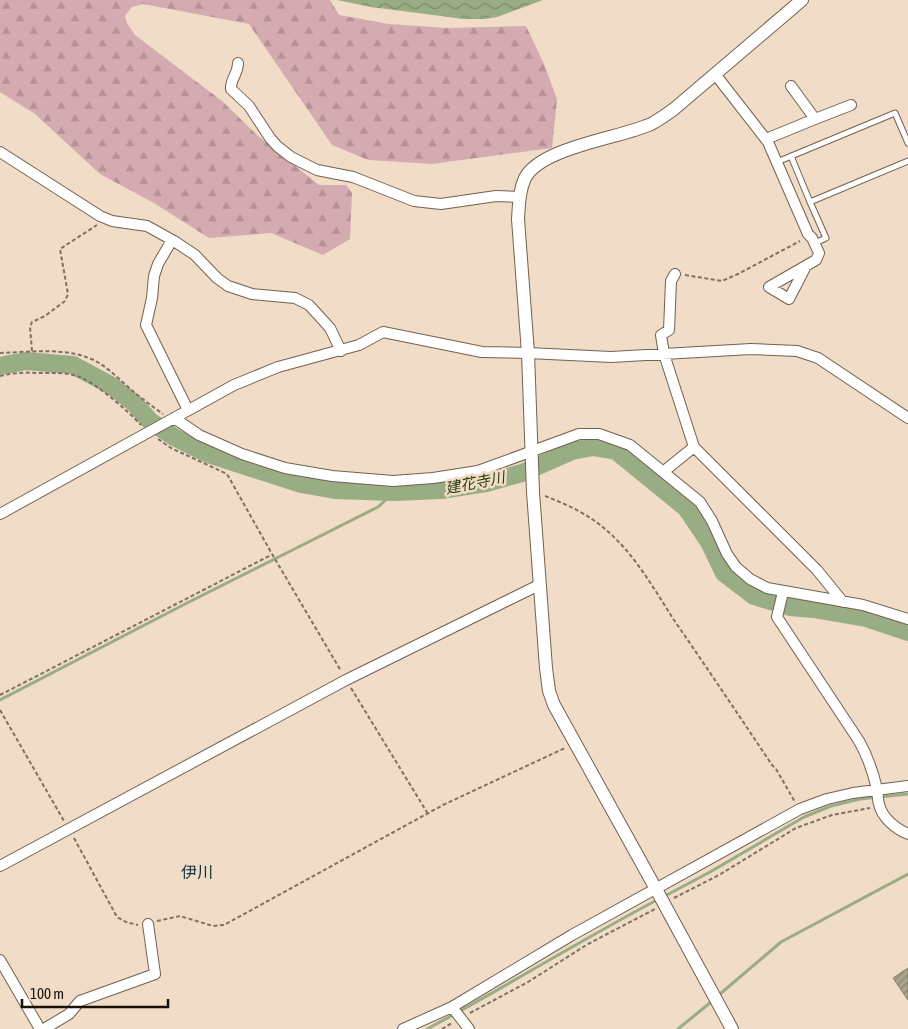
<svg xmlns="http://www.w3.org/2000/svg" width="908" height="1029" font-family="'Asap Condensed','Noto Sans JP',sans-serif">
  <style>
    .forest { fill: url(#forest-firs) }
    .water { fill: url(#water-waves) }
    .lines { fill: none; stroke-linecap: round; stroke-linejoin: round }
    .stream { stroke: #99ad84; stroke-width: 3 }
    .river { stroke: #99ad84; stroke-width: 18 }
    .building { fill: url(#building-hatch); stroke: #848068 }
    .service-casing { stroke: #72614f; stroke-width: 7 }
    .minor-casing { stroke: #72614f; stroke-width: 12 }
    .tertiary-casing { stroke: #72614f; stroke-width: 14 }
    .path { stroke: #7e7163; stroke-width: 2; stroke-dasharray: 4 2.5; stroke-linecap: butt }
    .service { stroke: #fff; stroke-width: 5 }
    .minor { stroke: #fff; stroke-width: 10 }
    .tertiary { stroke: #fff; stroke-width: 12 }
    .labels { text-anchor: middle; stroke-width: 5; stroke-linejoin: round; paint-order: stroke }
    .water-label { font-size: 15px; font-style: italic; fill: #283b0c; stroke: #f0dcc7 }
    .quarter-label { font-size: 16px; fill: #113039; stroke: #f0dcc7 }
  </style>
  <defs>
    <pattern id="forest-firs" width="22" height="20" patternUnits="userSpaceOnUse" patternTransform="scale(1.25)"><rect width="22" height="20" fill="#d4abb1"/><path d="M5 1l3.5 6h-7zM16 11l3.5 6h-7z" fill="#b59297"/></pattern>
    <pattern id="water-waves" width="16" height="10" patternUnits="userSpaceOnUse" patternTransform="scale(1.25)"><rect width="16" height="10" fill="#99ad84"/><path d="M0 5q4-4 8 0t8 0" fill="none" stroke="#7c8b6a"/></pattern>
    <pattern id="building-hatch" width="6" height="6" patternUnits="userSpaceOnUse" patternTransform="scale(1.25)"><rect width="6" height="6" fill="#aaa58c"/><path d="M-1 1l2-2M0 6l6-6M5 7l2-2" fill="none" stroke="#898571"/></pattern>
  </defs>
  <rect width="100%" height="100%" fill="#f0dcc7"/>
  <!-- forest -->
  <path class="forest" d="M0,0H330L339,15L389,24L447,28L526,26L544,64L557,99L552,148L432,164L368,160L332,145L249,24L143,4L132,7L125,16L127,23L135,35L222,101L258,136L319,185H346L352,193L350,239L323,255L271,233L209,238L154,203L100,174L35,114L0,92Z"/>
  <!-- water -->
  <path class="water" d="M337,0H543L497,17L485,19H464L371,7Z"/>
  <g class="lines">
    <!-- stream -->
    <path class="stream" d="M0,700L187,603L378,507L394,492
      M663,897L710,872L804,817L831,806L860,799L908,794
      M720,994L781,942L908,874
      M427,1029C504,988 579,941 657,900
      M678,1029L711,1002"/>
    <!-- river -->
    <path class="river" d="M0,366L26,361L73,365L112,386L135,404L150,421L174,437L208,454L301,484L335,490L394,492L441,490L486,483L522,473L572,451L593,447L616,451L686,508L709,542L724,573L754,596L790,607L813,609L866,618L908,632"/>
  </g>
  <!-- building -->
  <path class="building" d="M908,968V1000L893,978Z"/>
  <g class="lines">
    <defs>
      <path id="service" d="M791,156L810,202L908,161
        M777,162L895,113L908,143
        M810,202L826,238L815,243"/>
      <path id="minor" d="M238,63C238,74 230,80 231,89L249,106L270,138L277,146L291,157L317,170L353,177L414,201L441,204L496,196L519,197
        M715,74L768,142L808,234L812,238L819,253L816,260L769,287L789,299L806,266
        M815,119L851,105
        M766,139L815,119L791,86
        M0,152L100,216L112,221L147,226L174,241L195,255L217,278L228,286L252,294L295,298L309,305L330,328L341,351
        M172,240L158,264L154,276L152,298L146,325L188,410
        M675,274L671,281L669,330L661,335L664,354L694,447L817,570L843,602
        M174,418L199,435L242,454L285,468L332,476L393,481L433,478L478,471L579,434H599L630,445L700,502L712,521L727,554L736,567L750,579L767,588L863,605L908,619
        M663,472L694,447
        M0,514L234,385L278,367L359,345L383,332L482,352L528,353L611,357L751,349L797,351L818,358L908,418
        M783,592L777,617L859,741C867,755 872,769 876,785C878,791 877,798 879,804C882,818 896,829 908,834
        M0,866L346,680L539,585
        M0,960L40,1029
        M452,1007L469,1029
        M44,1029L69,1014L80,1001L155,974L148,924
        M403,1029L452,1007L572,935L800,809L827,799L853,793L908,786"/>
      <path id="tertiary" d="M732,1029L656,889L554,705L549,691L546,668L533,492L528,353L518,219C519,205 519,191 525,178C541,147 621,138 651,124C659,120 667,114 674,109L802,0"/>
    </defs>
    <!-- service casing -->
    <use href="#service" class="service-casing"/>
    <!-- minor casing -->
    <use href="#minor" class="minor-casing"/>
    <!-- tertiary casing -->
    <use href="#tertiary" class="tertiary-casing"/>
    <!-- path -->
    <path class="path" d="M685,275L722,281L738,274L800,241
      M32,351L30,327L32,322L45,316L65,301L68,294L60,249L97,225
      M0,353C31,352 71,346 99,363C112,371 123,383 135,393C144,400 153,407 163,414
      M0,376C12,373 25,372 38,373C51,373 64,372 77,376C95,382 127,410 141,425
      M158,439L171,448L227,474L272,554L341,671
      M545,496C566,504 588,514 605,529C634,553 654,589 674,620C707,668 740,717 772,765L776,769L795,802
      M351,688L428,814
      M0,695L271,555
      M0,710L64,821
      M74,838L117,917L126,922L138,925
      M674,898L719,875L796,828L832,815L870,808
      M157,921L180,916L213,926L224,925L443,805L565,748
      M470,1013L528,982L588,944L655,909
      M442,1029L452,1023"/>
    <!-- service -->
    <use href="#service" class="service"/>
    <!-- minor -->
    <use href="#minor" class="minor"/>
    <!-- tertiary -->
    <use href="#tertiary" class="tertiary"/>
  </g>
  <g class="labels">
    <!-- water labels -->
    <g class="water-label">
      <text transform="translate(475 483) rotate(-11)" y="5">建花寺川</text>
    </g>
    <!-- quarter labels -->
    <g class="quarter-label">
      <text x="197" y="878">伊川</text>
    </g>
  </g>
  <!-- scale -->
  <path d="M22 999v8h146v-8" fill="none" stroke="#18110a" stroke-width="2.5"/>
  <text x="30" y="999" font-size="15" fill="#18110a" stroke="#f0dcc7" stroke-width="4" paint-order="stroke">100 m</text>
</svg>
